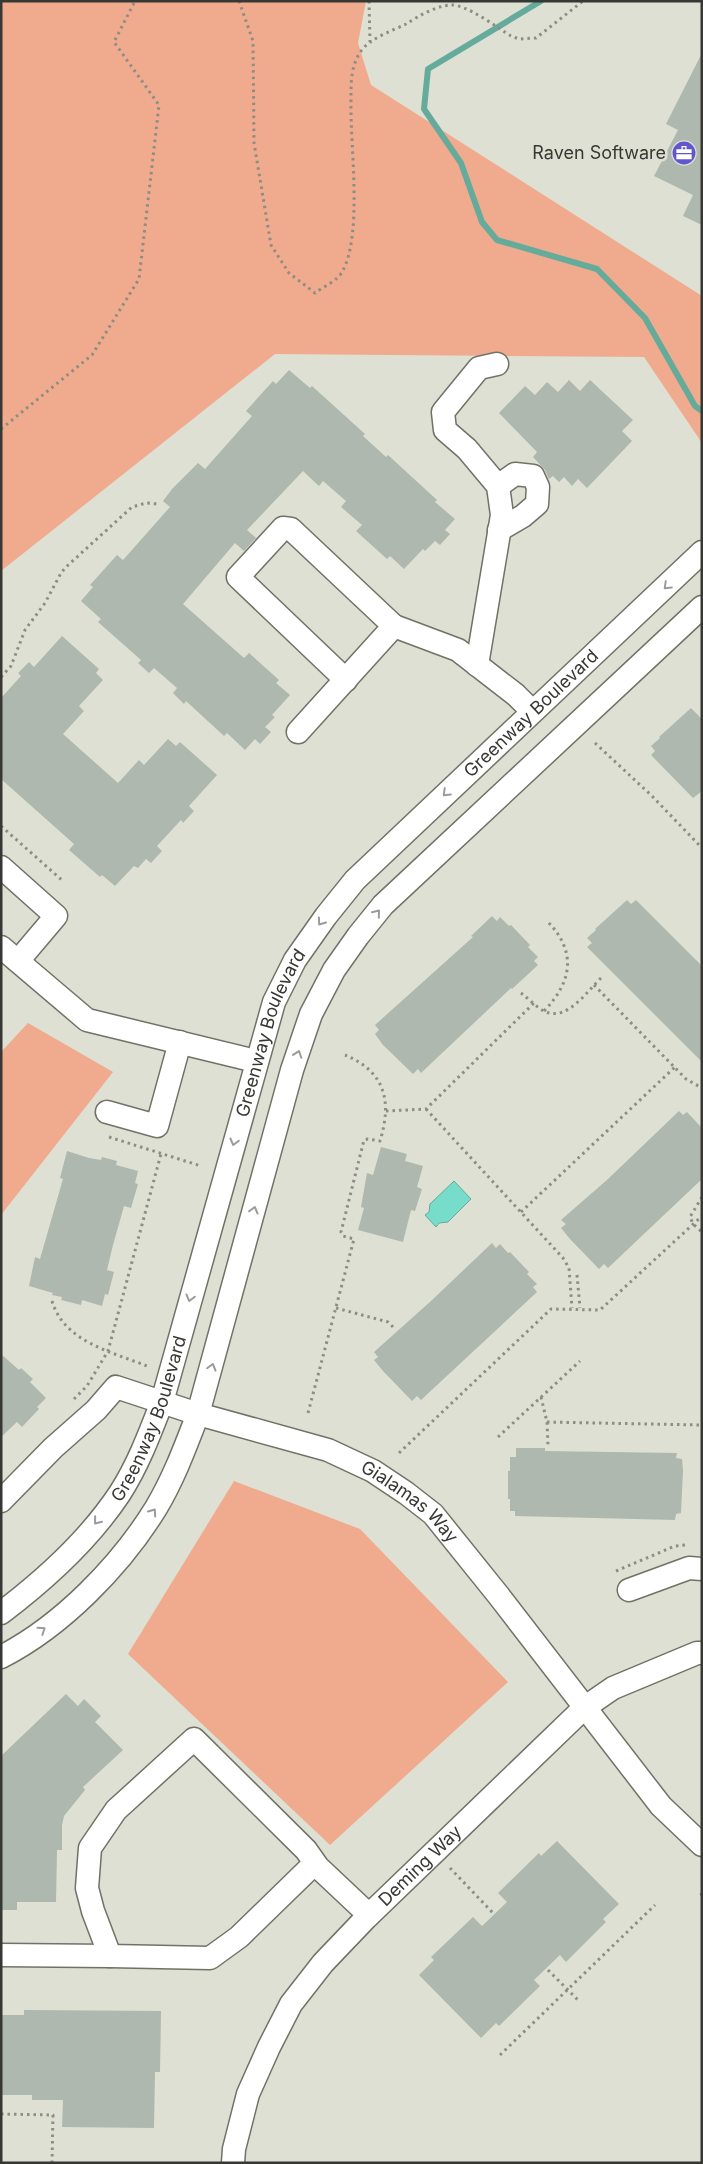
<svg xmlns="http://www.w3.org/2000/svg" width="703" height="2164" font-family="Inter,sans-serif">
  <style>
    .green { fill: #f0aa8d }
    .water { fill: #77dcc9; stroke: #64ab9c }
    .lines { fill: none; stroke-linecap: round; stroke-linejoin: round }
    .stream { stroke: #64ab9c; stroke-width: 6 }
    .building { fill: #aeb8ae }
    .minor-casing { stroke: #717266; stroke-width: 25 }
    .path { stroke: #8c8d84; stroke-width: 3; stroke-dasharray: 2.5 4; stroke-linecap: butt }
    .minor { stroke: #fff; stroke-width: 22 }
    .oneway { stroke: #9b9c99 }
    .labels { text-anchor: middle; stroke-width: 5; stroke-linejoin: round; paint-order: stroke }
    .poi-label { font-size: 18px; fill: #373833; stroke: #dee0d3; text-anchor: end }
    .street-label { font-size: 18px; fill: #373833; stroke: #dee0d3 }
  </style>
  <rect width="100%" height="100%" fill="#dee0d3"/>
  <!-- green -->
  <path class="green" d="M1,1H366L358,43L371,85L702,296V443L644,357L275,354L1,571Z
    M28,1023L113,1072L1,1215V1052Z
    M234,1481L360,1529L508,1682L330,1845L128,1654Z"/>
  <!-- water -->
  <path class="water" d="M454,1181L471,1199L448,1222L439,1223L436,1227L425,1215L429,1212L430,1204Z"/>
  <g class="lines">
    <!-- stream -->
    <path class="stream" d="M541,1L428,69L424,109L461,163L482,222L497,240L597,269L645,318L695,406L702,411"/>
  </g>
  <!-- building -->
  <path class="building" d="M702,53V225L683,216L693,195L654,176L678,130L666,124Z
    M289,370L310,388L312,386L365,434L363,436L386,457L388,455L437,500L435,502L455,519L445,530L450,534L440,545L435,541L425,551L423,549L404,569L390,556L387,559L356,531L362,525L341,507L346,501L323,481L319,486L303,471L247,530L256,538L244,551L235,543L183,604L244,658L249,653L279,680L276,683L290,695L272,715L275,717L265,727L271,732L260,744L255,739L245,750L227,733L224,736L186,701L184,704L173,693L177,688L154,668L149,673L138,663L141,660L98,622L101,619L81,601L93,587L90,585L117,555L123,560L170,507L163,501L172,489L198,463L205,469L252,416L246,411L273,381L276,384Z
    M569,380L580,391L590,380L633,420L622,431L632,441L587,488L578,479L572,486L564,477L559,482L553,476L549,479L545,470L533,457L537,452L499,413L525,386L535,395L547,382L558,392Z
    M62,636L99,669L96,673L103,680L79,706L84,711L63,734L118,783L139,760L144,765L168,739L176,746L180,742L217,775L189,806L194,811L183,823L181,820L157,846L162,851L151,863L146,859L138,868L134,866L115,886L102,875L100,877L69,850L74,844L1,779V698L21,676L18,673L29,662L34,667Z
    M691,708L702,719V791L693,798L651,755L655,751L651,746L660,738L659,737Z
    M627,900L631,904L636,900L702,966V1062L587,947L592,943L587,938L596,930L595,929Z
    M492,916L497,921L500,917L509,926L511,925L530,945L528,947L538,957L534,961L538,965L512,989L511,988L421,1073L418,1069L413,1074L383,1045L375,1034L379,1030L375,1025L473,937L471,936Z
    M679,1111L683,1115L687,1112L702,1128V1179L608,1268L604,1264L599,1269L570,1239L561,1228L566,1224L561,1220L608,1179Z
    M381,1147L407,1154L405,1161L423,1166L417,1187L422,1189L415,1211L411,1210L403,1242L358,1230L364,1208L361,1207L367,1173L373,1175Z
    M67,1151L89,1158L101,1160L102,1157L117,1161L116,1165L138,1171L135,1183L138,1184L131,1208L124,1206L113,1245L107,1270L114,1272L108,1295L105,1294L102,1306L82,1300L81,1305L61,1300L62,1297L52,1295L53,1293L29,1286L35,1257L40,1259L63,1179L60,1178Z
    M492,1243L496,1248L500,1244L508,1253L510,1252L529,1272L527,1274L537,1284L533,1287L537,1292L421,1400L417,1396L412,1401L383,1371L374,1360L378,1357L374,1352L431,1301Z
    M1,1354L19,1370L21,1368L33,1379L30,1382L46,1398L37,1407L39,1409L22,1427L17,1422L1,1437Z
    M516,1448H545V1451L677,1453L676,1458L682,1459L683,1471L681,1513L676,1514L675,1520L515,1516V1511H510V1499H508V1471H510V1457H516Z
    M66,1694L78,1706L84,1699L101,1716L95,1722L123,1750L83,1787L85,1790L64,1816L62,1825V1850H57L56,1902H17V1910H1V1756Z
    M557,1841L619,1904L603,1919L606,1922L566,1962L560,1955L534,1980L540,1986L499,2026L496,2023L481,2038L419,1975L434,1960L431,1957L473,1917L482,1926L507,1902L498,1893L539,1853L541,1856Z
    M24,2010L161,2011L160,2072H155L154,2128L62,2127L63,2100H32V2095H1V2015H24Z"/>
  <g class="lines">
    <defs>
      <g id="minor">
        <path d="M498,486L515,474L533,476L538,487L537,504L523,516L499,530"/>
        <path d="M477,665L502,515L498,486L467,449L445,430L443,412L479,368L497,364"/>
        <path d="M346,680L238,577L283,528L291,529L394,626"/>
        <path d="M298,732L394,626L458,650L516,695L532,711"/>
        <path d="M1,867L56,916L18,961"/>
        <path d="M1,947L87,1020L256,1061"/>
        <path d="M107,1112L157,1126L180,1042"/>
        <path id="s1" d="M1,1501L53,1448L96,1410L116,1387L198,1414L328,1450L373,1471L406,1493L433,1514L499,1596L661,1806L702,1845"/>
        <path d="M629,1590L689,1568L702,1569"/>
        <path id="s2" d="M1,1613C46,1579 89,1540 120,1493C138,1465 150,1433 162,1402L274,1002L295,960L326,916L355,880L702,552"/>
        <path d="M1,1657C62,1626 121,1565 156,1508C174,1478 186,1445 198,1414L292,1070L311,1014L334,970L358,936L383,905L702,607"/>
        <path d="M315,1863L239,1937L210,1958L110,1956L93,1911L87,1888L90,1848L116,1810L194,1739L306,1850L318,1867L369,1915"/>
        <path d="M1,1955L110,1956"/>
        <path id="s3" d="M233,2163L234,2149L248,2094L269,2047L291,2004L323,1963L366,1918L584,1708L613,1688L697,1653H702"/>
      </g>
    </defs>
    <!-- minor casing -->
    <use href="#minor" class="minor-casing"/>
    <!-- path -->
    <path class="path" d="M239,1L253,41L254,143L271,245L289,273L315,293C323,287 338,280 342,272C363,236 350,145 351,103C351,85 350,67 361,51C370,38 392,31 406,24C419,16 435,6 451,5C466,4 498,28 511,36L519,39L536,38L583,1
      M369,1L370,42
      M1,429L92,355L139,279L159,105L114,42L135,1
      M1,677L11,666L25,630L45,603L61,573L66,567L132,507L146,503L158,504
      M595,743L652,796L702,848
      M1,826L64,882
      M594,985L686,1079L702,1088
      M521,993C529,999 537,1008 546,1012C568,1021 588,990 602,977
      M544,1011C572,982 577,952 548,922
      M426,1109L563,1258L569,1268L572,1308
      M386,1111L426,1109L534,1003
      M109,1137L201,1166
      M702,1197L690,1217L693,1224L702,1232
      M521,1212L675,1067
      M577,1275L580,1308
      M52,1301C64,1342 112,1352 147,1366
      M336,1308L388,1322L393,1327
      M541,1397L547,1422L548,1445
      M74,1399L87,1386L108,1351L161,1154
      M308,1413L354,1239L343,1236L341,1232L364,1140L368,1139L380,1141C392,1102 386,1072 345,1055
      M547,1422L702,1425
      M498,1437L580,1361
      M399,1453L551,1309L600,1310L702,1216
      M616,1571L675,1546L686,1545
      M450,1868L493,1913
      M700,1895L702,1894
      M548,1970L578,2000
      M500,2055L655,1905
      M1,2114L53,2115L52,2163"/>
    <!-- minor -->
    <use href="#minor" class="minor"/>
  </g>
  <!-- one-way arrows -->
  <defs><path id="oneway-chevron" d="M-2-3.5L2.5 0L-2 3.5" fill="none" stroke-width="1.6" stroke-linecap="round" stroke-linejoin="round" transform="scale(1.25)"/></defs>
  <g class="oneway">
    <use href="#oneway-chevron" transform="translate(667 586) rotate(136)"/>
    <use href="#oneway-chevron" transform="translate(446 793) rotate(136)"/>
    <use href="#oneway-chevron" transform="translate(377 913) rotate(-51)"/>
    <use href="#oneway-chevron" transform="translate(321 922) rotate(126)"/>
    <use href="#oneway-chevron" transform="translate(298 1054) rotate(-71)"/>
    <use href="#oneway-chevron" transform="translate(234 1142) rotate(105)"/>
    <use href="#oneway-chevron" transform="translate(254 1210) rotate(-75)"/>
    <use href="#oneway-chevron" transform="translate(190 1298) rotate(105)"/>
    <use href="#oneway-chevron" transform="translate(212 1367) rotate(-74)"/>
    <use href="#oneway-chevron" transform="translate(153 1512) rotate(-55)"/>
    <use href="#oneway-chevron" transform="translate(97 1521) rotate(129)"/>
    <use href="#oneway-chevron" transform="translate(42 1630) rotate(-34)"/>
  </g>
  <!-- icons -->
  <defs>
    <symbol id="office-disc" viewBox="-11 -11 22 22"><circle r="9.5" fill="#6057cf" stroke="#dee0d3"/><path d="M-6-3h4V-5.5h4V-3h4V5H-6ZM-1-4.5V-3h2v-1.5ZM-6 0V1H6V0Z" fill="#fff"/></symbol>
  </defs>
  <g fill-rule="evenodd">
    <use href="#office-disc" x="670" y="139" width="28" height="28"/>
  </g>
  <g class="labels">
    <!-- poi labels -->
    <g class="poi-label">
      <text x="666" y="159">Raven Software</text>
    </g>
    <!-- street labels -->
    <g class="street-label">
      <text dy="6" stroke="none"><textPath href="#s2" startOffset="1075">Greenway Boulevard</textPath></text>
      <text dy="6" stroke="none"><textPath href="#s2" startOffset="655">Greenway Boulevard</textPath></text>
      <text dy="6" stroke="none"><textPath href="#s2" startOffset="250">Greenway Boulevard</textPath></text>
      <text dy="6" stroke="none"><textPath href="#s1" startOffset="481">Gialamas Way</textPath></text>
      <text dy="6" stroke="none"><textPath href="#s3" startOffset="360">Deming Way</textPath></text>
    </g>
  </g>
  <!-- border -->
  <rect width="703" height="2164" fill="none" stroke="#373833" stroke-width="5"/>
</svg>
